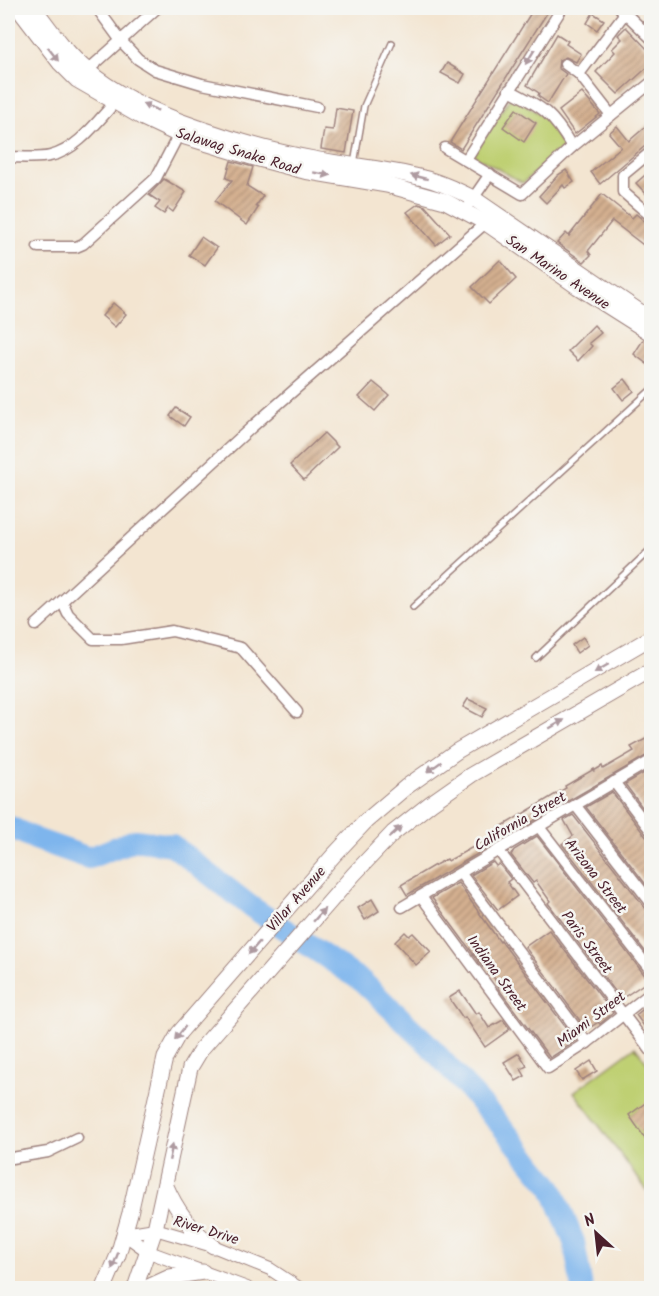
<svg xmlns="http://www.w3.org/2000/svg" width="659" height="1296" viewBox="0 0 659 1296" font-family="Kalam,sans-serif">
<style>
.green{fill:#bfd073;stroke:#84784f;stroke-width:1.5}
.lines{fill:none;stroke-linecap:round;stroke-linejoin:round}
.river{stroke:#7eb5ed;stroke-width:22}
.building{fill:url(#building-hatch)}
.service-casing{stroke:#9e827e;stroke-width:8}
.minor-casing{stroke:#9e827e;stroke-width:13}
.tertiary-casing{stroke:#9e827e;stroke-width:14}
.secondary-casing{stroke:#9e827e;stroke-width:17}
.service{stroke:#fff;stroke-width:5}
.minor{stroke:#fff;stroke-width:10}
.tertiary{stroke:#fff;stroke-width:12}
.secondary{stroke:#fff;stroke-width:15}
.oneway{fill:#ae9aa0}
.labels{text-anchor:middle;stroke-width:5;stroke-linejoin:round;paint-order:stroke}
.street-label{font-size:15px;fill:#4a1f2b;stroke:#f6f6f2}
</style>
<defs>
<pattern id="building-hatch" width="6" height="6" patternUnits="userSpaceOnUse" patternTransform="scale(1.5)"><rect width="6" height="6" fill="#d4b090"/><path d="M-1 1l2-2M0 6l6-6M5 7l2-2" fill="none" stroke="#ae8f76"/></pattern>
</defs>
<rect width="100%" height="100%" fill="#f6f6f2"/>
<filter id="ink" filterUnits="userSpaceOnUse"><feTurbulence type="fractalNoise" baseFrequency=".0167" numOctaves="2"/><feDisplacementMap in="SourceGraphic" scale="12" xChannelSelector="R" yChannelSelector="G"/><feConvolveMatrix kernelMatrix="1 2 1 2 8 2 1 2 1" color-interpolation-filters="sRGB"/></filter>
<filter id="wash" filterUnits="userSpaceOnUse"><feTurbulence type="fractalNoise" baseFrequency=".008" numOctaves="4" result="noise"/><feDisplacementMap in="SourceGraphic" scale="24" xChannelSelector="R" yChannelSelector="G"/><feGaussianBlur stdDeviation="1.35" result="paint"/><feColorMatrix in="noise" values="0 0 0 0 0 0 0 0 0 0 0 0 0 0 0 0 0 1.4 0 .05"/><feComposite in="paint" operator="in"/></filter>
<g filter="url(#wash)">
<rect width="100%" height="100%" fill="#f3e5d1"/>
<g class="green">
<polygon points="511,96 544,116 564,147 523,183 473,155"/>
<polygon points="635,1047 651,1068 652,1191 649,1193 574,1092"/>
</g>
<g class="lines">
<polyline class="river" points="8,826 35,839 89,858 135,840 172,845 250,906 363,982 429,1045 502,1127 552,1188 574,1242 582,1288"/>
</g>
<g id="blocks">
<g class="building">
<polygon points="534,8 550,8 461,149 450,142"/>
<polygon points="593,13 604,20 597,30 587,23"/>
<polygon points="626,27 651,53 651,64 618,94 596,72 615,52 612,49 622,39 618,35"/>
<polygon points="557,34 568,41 566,44 581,54 576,62 566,57 559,60 558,68 566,74 548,103 538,96 539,93 527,85"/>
<polygon points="447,63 465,74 460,83 441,73"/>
<polygon points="582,93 600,114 575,134 559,111"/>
<polygon points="336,108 353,111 346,153 321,149 324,129 333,130"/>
<polygon points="516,109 536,123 524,142 503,127"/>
<polygon points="651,122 651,141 600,184 591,172 621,147 609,133 617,126 629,141"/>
<polygon points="231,161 253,167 247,186 263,196 256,206 258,208 247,225 215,201 232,180 226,178"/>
<polygon points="566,170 574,182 565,188 563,185 546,203 539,196 558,175"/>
<polygon points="651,170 651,199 636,183"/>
<polygon points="164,179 186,192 173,212 168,208 164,214 155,208 160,202 149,195"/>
<polygon points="602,194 632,218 636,214 651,227 651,251 612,221 588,251 591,255 584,262 557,243 566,233 569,236"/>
<polygon points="418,204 425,206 450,234 436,245 407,212"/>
<polygon points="201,237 217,248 205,265 189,255"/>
<polygon points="500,260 516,279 489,304 472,287"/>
<polygon points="113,303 126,314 115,327 102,316"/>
<polygon points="594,325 601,333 589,343 592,346 578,361 568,351"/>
<polygon points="643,340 651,346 651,367 634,354"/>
<polygon points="625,379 634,391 623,400 614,388"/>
<polygon points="373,382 389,395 375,411 359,397"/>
<polygon points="176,408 190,417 184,426 170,416"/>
<polygon points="324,433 338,447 304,480 290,465"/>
<polygon points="583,637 588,645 577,653 572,645"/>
<polygon points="468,699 487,708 482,717 463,707"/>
<polygon points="651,736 651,753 506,837 499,828 566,788 565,786 594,769 594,771 602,766 603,769 634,751 631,747"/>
<polygon points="651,769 651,819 625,784"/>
<polygon points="612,792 646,837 651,839 651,891 586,807"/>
<polygon points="573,815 646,909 651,911 651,959 562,844 573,836 564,820"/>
<polygon points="537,836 646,977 651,979 621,999 548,903 550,901 536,881 533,883 511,855 514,850"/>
<polygon points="482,842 486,849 407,895 401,885 433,866 447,859 448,861"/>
<polygon points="493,862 496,866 499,864 511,879 507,882 517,896 498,910 471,875"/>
<polygon points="458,883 500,942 501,941 576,1041 550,1058 498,988 499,985 485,965 483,967 432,898"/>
<polygon points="372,899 379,911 365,920 358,908"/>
<polygon points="549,930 613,1013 600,1024 598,1022 587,1030 525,947"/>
<polygon points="405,932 409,936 413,933 431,952 416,965 395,942"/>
<polygon points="460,991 476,1014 479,1012 489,1028 503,1020 510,1029 485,1047 465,1017 463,1018 449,998"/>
<polygon points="651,1003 651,1036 636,1015"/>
<polygon points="519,1053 527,1066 521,1069 525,1076 516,1081 504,1062"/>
<polygon points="591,1061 597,1071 582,1080 576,1071"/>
<polygon points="651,1099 651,1147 629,1115"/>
</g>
</g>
</g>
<g filter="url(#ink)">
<use href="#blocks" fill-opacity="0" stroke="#9e827e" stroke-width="1.5"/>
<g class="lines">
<defs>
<g id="service">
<polyline points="354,164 364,106 392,43"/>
<polyline points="413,607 652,389"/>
<polyline points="536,658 652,548"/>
</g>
<g id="minor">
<polyline points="97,8 121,41 138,59 155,70 202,84 317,107"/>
<polyline points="620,8 652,39"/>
<polyline points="565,64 579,74 611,115"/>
<polyline points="87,71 157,8"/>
<polyline points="579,74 625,13"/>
<path d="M509,90c34,17 44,24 63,57"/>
<polyline points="445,148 522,194 572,147 652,82"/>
<polyline points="652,151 623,175 623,192 652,217"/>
<path d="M8,157c13,0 29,2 42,-1 28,-6 49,-37 68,-57"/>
<polyline points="466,160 562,8"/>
<polyline points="470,203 490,174"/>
<polyline points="38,247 76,247 83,244 156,178 181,130"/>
<polyline points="62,601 68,614 93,639 121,639 172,631 241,648 297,712"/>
<polyline points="36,625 253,426 490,219"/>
<polyline points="614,782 652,832"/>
<polyline points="576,806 652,904"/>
<polyline points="539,827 652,972"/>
<polyline points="498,850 652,1052"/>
<polyline points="461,874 587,1043"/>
<polyline points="421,896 548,1068 587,1043 652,992"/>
<polyline points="402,907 652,760"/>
<polyline points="8,1156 12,1158 48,1152 77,1138"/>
</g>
<g id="tertiary">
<polyline points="124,1234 155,1229 213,1246 270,1269 299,1288"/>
<polyline points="124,1234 149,1252 247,1288"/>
</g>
<g id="secondary">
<polyline points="18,8 60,63 77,80 143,118 179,135 255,158 304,171 387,185 445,201 486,223 578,287 652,334"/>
<path d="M34,8c16,21 32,45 53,62 51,45 165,78 232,90 34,6 70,9 104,18 17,4 34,12 50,20l179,122"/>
<path d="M165,1184c11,26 25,45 48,62"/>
<polyline points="104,1288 118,1255 130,1213 165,1058 179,1033 333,856 366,821 406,787 457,751 652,637"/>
<polyline points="135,1288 155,1229 190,1068 202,1048 354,874 393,833 431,803 471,775 652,670"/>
<polyline points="146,1288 170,1277 203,1272"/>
</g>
</defs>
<use href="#service" class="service-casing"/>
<use href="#minor" class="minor-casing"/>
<use href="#tertiary" class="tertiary-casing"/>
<use href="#secondary" class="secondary-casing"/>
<use href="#service" class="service"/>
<use href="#minor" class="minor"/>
<use href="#tertiary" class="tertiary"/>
<use href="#secondary" class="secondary"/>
</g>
<defs><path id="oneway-solid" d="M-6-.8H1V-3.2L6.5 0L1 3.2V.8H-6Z" transform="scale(1.5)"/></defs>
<g class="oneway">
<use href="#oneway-solid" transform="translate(53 54) rotate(52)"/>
<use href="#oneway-solid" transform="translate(530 57) rotate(122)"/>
<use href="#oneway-solid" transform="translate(150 107) rotate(-156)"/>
<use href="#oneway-solid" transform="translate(322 174) rotate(10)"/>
<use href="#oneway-solid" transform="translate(419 177) rotate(-166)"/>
<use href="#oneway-solid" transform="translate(602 668) rotate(150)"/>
<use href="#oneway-solid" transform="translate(557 724) rotate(-30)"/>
<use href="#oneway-solid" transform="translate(434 767) rotate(145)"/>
<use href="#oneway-solid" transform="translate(395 832) rotate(-42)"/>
<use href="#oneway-solid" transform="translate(319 915) rotate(-49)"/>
<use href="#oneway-solid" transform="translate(254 948) rotate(131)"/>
<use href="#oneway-solid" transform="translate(180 1033) rotate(128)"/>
<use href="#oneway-solid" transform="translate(171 1152) rotate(-78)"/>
<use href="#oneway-solid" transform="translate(115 1261) rotate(111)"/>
</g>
</g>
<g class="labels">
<g class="street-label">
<text transform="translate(238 151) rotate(17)" y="5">Salawag Snake Road</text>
<text transform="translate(558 272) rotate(34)" y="5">San Marino Avenue</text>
<text transform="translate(520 821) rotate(-30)" y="5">California Street</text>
<text transform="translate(596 876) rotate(52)" y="5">Arizona Street</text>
<text transform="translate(296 899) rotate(-49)" y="5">Villar Avenue</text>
<text transform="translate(587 942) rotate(53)" y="5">Paris Street</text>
<text transform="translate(497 973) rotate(54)" y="5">Indiana Street</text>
<text transform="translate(591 1019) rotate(-37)" y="5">Miami Street</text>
<text transform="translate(206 1230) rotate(17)" y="5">River Drive</text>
</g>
</g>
<rect width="659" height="1296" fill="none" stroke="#f6f6f2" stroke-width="30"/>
<g transform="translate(596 1233) rotate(333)" stroke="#f6f6f2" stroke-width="4.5" paint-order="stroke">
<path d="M0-4.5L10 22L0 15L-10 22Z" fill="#4a1f2b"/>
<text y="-9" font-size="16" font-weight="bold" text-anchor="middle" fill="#4a1f2b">N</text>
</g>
</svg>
